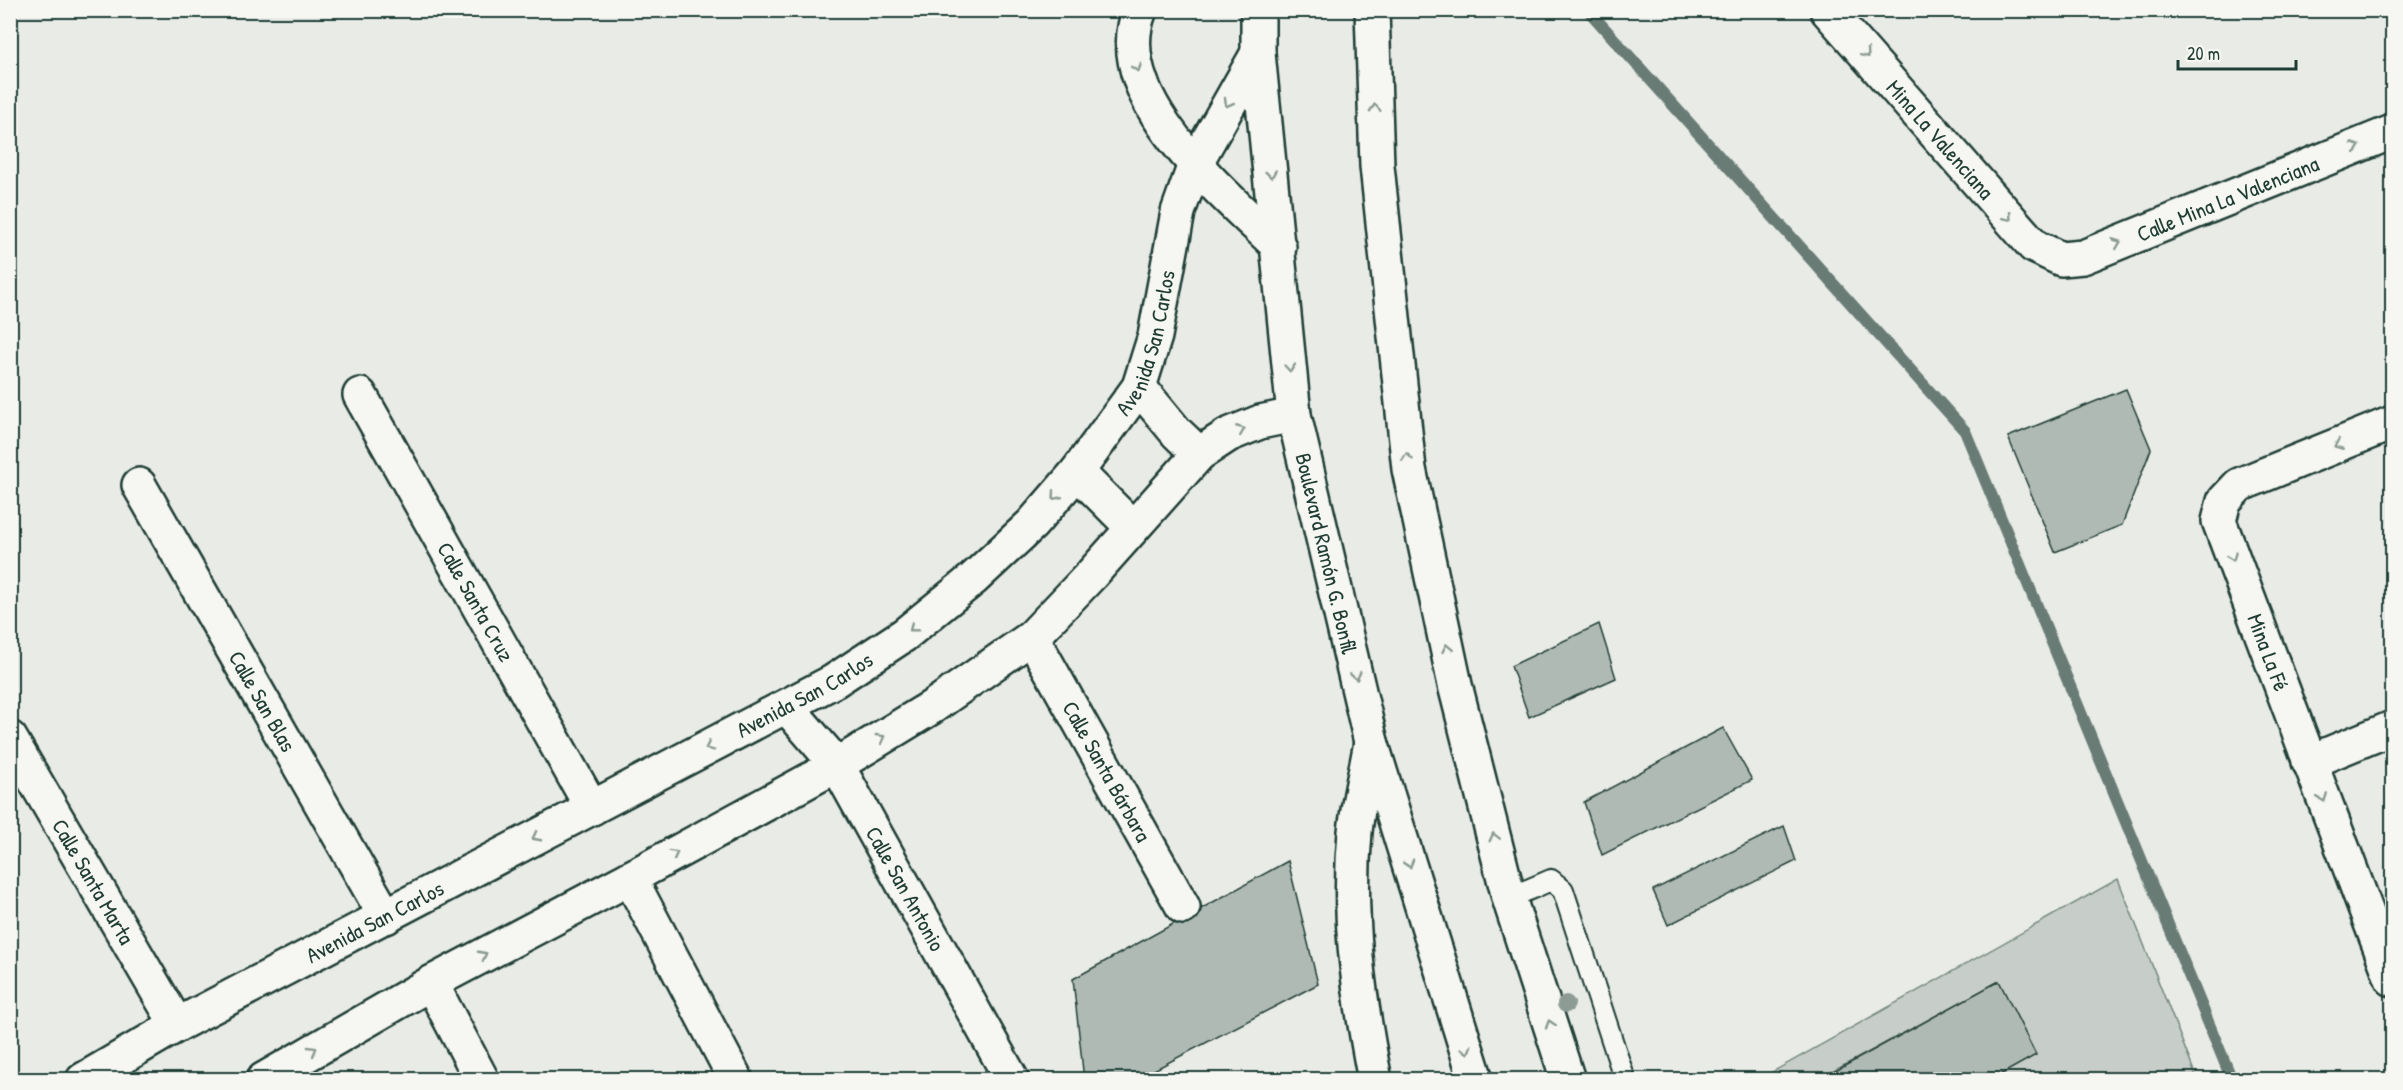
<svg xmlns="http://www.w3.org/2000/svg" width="2403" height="1090" viewBox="0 0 2403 1090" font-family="'Patrick Hand',sans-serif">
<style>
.green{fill:#c7cec9;stroke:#73867e;stroke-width:1.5}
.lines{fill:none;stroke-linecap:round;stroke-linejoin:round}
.stream{stroke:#687c75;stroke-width:12}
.building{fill:#b0bab5;stroke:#1f3d34;stroke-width:1.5}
.service-casing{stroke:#1f3d34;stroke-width:24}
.minor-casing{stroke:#1f3d34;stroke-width:38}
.primary-casing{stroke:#1f3d34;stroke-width:38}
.service{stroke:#f6f6f2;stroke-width:20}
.minor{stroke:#f6f6f2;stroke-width:33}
.primary{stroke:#f6f6f2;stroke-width:33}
.tree{fill:#8d9b95}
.oneway{stroke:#8a9a93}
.labels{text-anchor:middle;stroke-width:4.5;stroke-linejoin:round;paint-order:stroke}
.street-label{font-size:22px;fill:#1f3d34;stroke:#f6f6f2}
</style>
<rect width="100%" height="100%" fill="#e9ebe7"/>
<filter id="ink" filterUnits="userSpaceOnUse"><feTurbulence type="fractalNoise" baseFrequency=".0167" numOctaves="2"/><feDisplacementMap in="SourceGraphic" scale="12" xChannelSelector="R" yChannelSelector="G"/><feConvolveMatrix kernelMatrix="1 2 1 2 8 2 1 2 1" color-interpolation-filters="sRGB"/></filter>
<g filter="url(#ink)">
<polygon class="green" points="2118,879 2197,1079 1991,1079 2035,1055 1999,981 1819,1079 1758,1080"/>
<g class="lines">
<polyline class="stream" points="1588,10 1965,431 2232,1080"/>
</g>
<g class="building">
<polygon points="2126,389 2151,449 2122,525 2055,552 2008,437"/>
<polygon points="1599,624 1616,678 1529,717 1511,666"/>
<polygon points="1723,728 1752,780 1602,855 1584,802"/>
<polygon points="1784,826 1796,861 1668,925 1653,890"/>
<polygon points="1288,861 1318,984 1135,1080 1084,1080 1073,979"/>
<polygon points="1999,981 2036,1055 1991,1080 1819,1080"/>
</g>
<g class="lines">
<defs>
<polyline id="service" points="1509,898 1551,880 1563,890 1625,1080"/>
<g id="minor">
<path d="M1140,10c-36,86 85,184 139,237"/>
<path id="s1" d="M1827,10l207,236 27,13 22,-2 309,-125"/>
<polyline points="1139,387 1177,433 1199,454"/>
<path id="s2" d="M360,395l232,413"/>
<path id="s3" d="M2392,423l-153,62 -15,16 -5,20 173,458"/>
<polyline points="1077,472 1132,527"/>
<path id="s4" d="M139,485l247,432"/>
<path id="s5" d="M1032,637l151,270"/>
<path id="s6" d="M787,707l50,58 175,315"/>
<path id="s7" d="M10,738l167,287"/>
<path d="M1371,742c-5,30 -13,60 -16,90 -8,84 4,166 20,248"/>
<polyline points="2309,762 2392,728"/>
<polyline points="630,878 736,1080"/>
<polyline points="431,983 482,1080"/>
<path id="s8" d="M83,1080l94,-55 657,-344 70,-46 69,-56 59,-55 45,-52 62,-85 16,-51 23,-124 17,-48 63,-111"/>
<polyline points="263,1080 431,983 630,878 837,765 932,707 1032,637 1092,574 1199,454 1228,435 1260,422 1294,415"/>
</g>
<g id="primary">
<path id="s9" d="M1258,10v43l36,362 77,327 105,338"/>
<polyline points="1372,10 1377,166 1409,469 1455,685 1509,898 1568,1080"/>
</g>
</defs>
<use href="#service" class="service-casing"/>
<use href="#minor" class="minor-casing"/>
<use href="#primary" class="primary-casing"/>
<use href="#service" class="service"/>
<use href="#minor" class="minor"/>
<use href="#primary" class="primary"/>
</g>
<circle class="tree" cx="1566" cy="1004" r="9"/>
<defs><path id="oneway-chevron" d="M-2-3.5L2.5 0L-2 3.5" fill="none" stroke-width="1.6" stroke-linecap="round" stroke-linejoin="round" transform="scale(1.5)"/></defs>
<g class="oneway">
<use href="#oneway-chevron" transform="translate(1866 54) rotate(49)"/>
<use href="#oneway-chevron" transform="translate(1137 68) rotate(72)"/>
<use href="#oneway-chevron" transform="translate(1228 103) rotate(119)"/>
<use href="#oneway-chevron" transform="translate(1375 108) rotate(-92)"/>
<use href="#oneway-chevron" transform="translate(2356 147) rotate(-22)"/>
<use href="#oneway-chevron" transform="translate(1271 174) rotate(84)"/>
<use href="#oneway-chevron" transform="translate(2008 217) rotate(49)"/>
<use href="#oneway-chevron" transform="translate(2117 243) rotate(-22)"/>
<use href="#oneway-chevron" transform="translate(1290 368) rotate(85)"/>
<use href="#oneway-chevron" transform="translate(1241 430) rotate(-22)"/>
<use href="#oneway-chevron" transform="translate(2338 445) rotate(158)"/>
<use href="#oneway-chevron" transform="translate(1407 457) rotate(-96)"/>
<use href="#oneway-chevron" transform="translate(1056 496) rotate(131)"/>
<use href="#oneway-chevron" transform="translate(2232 557) rotate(69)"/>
<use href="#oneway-chevron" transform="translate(913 628) rotate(141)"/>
<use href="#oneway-chevron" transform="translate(1447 648) rotate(-102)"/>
<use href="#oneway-chevron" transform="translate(1356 676) rotate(77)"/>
<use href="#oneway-chevron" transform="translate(881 738) rotate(-31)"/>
<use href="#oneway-chevron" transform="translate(709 747) rotate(153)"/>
<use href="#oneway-chevron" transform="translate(2323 798) rotate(69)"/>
<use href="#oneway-chevron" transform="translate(536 837) rotate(152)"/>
<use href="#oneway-chevron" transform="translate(1494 837) rotate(-104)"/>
<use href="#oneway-chevron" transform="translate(674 854) rotate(-29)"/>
<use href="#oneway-chevron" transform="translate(1409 864) rotate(73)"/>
<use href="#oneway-chevron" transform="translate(483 955) rotate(-28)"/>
<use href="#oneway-chevron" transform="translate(1550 1024) rotate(-108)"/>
<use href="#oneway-chevron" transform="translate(313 1050) rotate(-30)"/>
<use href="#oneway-chevron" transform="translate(1467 1050) rotate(73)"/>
</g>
</g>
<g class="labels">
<g class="street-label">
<text dy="8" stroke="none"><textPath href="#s1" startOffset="172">Mina La Valenciana</textPath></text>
<text dy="8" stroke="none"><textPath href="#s1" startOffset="522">Calle Mina La Valenciana</textPath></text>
<text dy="8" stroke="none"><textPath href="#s8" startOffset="1322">Avenida San Carlos</textPath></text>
<text dy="8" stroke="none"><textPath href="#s9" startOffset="549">Boulevard Ramón G. Bonfil</textPath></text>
<text dy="8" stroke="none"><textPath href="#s2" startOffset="237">Calle Santa Cruz</textPath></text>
<text dy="8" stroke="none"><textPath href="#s3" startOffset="348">Mina La Fé</textPath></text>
<text dy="8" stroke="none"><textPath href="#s8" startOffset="818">Avenida San Carlos</textPath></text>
<text dy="8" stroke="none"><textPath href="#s4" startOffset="249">Calle San Blas</textPath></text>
<text dy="8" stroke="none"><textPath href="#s5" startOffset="154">Calle Santa Bárbara</textPath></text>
<text dy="8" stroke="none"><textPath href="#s7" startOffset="166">Calle Santa Marta</textPath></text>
<text dy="8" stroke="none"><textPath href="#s6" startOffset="218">Calle San Antonio</textPath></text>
<text dy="8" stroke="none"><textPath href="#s8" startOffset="332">Avenida San Carlos</textPath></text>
</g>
</g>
<rect width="2403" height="1090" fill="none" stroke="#f6f6f2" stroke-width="36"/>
<rect x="18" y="18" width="2367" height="1054" fill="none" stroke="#1f3d34" stroke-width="2" filter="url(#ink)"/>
<path d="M2178 60v9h118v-9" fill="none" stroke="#1f3d34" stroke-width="3"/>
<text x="2187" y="60" font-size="18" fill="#1f3d34" stroke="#f6f6f2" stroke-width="4.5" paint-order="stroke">20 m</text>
</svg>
